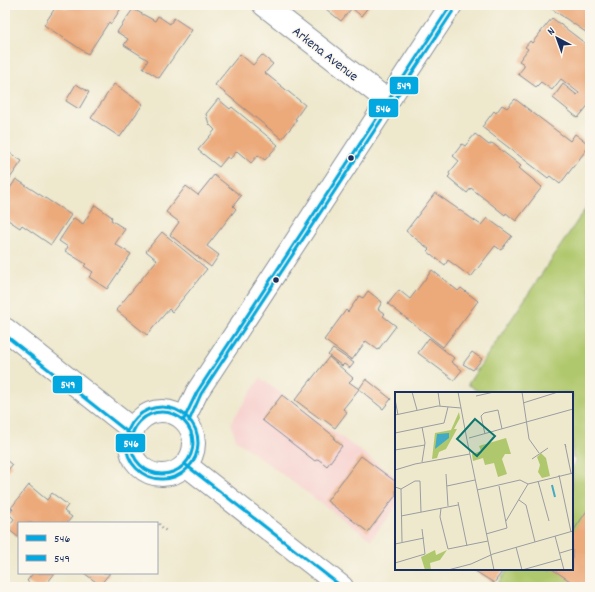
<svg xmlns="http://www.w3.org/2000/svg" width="595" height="592" viewBox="0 0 595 592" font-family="Dekko,sans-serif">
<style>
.built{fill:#f7d0ce}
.green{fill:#b0c86d;stroke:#667c66}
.building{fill:#eca979}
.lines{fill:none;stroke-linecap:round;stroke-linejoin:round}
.minor-casing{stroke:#848c96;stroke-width:24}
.path{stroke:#848c96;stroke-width:2.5;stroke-dasharray:1 3;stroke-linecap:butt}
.minor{stroke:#fff;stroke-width:22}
.bus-1-casing{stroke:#fbf7ec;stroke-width:6}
.bus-2-casing{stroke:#fbf7ec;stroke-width:6}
.bus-1{stroke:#03a8e0;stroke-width:3}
.bus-2{stroke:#03a8e0;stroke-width:3}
.bus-dot{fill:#1b2f5e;stroke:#fbf7ec;stroke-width:1.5}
.labels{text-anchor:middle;stroke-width:3;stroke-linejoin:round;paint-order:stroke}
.street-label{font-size:14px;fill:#1b2f5e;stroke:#fbf7ec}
.inset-river{fill:none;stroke:#43aac3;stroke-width:2}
.inset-road{fill:none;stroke:#9a9ea1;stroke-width:1}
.view{fill:#0f766e;fill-opacity:0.15;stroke:#0f766e;stroke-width:2}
.inset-edge{fill:none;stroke:#1b2f5e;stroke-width:2}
.line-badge{stroke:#fbf7ec;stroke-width:1.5}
.badge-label{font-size:11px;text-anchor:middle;font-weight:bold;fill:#fff}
</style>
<rect width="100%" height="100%" fill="#fbf7ec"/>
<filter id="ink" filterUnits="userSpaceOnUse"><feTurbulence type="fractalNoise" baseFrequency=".025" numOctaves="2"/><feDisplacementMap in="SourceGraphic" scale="8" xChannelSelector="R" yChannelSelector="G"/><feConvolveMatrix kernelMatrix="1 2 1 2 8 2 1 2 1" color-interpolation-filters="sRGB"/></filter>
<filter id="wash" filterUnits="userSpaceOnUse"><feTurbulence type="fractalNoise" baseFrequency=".012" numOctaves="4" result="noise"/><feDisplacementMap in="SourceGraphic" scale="16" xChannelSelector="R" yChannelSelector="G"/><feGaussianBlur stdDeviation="0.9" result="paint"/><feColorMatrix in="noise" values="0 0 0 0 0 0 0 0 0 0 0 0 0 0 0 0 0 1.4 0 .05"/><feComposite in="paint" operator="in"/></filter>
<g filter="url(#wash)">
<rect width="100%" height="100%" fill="#eee8cd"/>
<polygon class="built" points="260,378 396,477 396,506 371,540 236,440 231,423"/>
<polygon class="green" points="590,202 590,587 496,587 508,569 572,569 572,467 576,460 572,456 572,393 480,393 468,384"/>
<g id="blocks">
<g class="building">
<polygon points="57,5 60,5 67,9 70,5 123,5 111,24 109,22 88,54 44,25"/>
<polygon points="321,5 370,5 361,16 352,8 341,21"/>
<polygon points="546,5 590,5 590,35"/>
<polygon points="133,9 155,21 158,16 170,24 174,18 192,30 159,78 143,68 148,60 124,45 128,39 117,32"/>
<polygon points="552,18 590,47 590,103 578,118 553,98 563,84 577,95 579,93 561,79 552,90 541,82 536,87 518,74 524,67 524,64 519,61 528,49 525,47 530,41 532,43"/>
<polygon points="240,54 253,65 262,55 273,64 265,73 305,105 295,119 297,120 282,139 215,85"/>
<polygon points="76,84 89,92 79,109 66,101"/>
<polygon points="114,84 143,104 120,137 91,118"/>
<polygon points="218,99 230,109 232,107 278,145 265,160 258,155 251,163 237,151 230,159 227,157 219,167 198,150 215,130 209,124 206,114"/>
<polygon points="515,99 570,141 575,134 590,145 560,184 550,176 548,178 482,127 494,111 496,113 502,105 507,108"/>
<polygon points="475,134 489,145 492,143 521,166 519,168 542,187 516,221 506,213 505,215 471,188 467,193 448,177 450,175 449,173 459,161 453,156 462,144 465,146"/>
<polygon points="5,150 22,161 6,184 5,183"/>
<polygon points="214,175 241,196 233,206 236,209 207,246 219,255 211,267 170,235 179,222 166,212 186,186 198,195"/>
<polygon points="16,179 71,215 51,245 22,225 20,228 5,218 5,196"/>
<polygon points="435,193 481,225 487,218 512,236 501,250 495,246 471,277 448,260 445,265 427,251 429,249 406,231"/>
<polygon points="95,205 112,217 111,220 125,229 115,244 131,254 107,289 89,277 93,272 84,266 86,264 65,251 68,247 59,241 74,218 83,224"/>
<polygon points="162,232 207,269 172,312 169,309 147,335 116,310 157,260 146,251"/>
<polygon points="432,270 458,291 461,288 478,301 443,347 388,304 399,290 410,299"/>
<polygon points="368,291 382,302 378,309 385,314 383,316 396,326 378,350 366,341 352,360 324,340 346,310 348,312 359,296 363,298"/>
<polygon points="429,338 454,358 451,362 462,370 454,380 418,353"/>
<polygon points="333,349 354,363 350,368 344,364 342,366 328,355"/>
<polygon points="472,352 482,359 473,370 463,364"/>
<polygon points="329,357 353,378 349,382 359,389 343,409 347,412 335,428 323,419 322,420 295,400"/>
<polygon points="366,379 391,399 383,409 359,389"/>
<polygon points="282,395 335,437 334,439 342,446 327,466 318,459 315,461 262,420"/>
<polygon points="361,456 396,482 396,495 368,532 327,501"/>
<polygon points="5,459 12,465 5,474"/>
<polygon points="29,485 47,500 52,493 68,505 64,511 72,517 67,523 19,523 19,538 7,528 14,519 9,514 13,509 11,508"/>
<polygon points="590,506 590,587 579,587 552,569 572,569 572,533"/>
<polygon points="472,569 504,569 494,583"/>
<polygon points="33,573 55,573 44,587 34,587 27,581"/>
<polygon points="84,573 110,573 100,585"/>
</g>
</g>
</g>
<g filter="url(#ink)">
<use href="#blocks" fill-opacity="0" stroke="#848c96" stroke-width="1"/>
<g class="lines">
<defs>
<g id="minor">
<polyline points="264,5 388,101"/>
<polyline points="5,329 133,430"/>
<circle cx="162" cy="443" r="32"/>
<polyline points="184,419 197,392 451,5"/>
<polyline points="186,465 342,587"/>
</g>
</defs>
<use href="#minor" class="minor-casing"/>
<polyline class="path" points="159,524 166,531"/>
<use href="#minor" class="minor"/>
<defs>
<g id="bus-1">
<circle cx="162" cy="443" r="31"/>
<polyline points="184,419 197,392 451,5"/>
<polyline points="186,465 342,587"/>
</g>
<g id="bus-2">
<polyline points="5,335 130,434"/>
<circle cx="162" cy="443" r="36"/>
<polyline points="189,421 201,394 455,8"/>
</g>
</defs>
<use href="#bus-1" class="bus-1-casing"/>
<use href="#bus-2" class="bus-2-casing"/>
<use href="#bus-1" class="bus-1"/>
<use href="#bus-2" class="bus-2"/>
</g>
</g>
<g class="bus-dot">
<circle cx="351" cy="158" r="3.5"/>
<circle cx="276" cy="280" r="3.5"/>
</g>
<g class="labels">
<g class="street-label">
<text transform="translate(326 53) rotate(38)" y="5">Arkena Avenue</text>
</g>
</g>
<g transform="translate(395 392)">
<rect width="178" height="178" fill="#eee8cd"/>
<path d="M64,20l1,6 -6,11h3l-11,20 -7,3 -2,6 -5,1 3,-26 16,-3zM111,46l5,16h-6l-3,5 5,15 -9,3 -4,-14 -9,2 -2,-7 -10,3 -1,-7 9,-3 -2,-5zM146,61l5,5 4,18 -8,2 -4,-6 2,-7 -3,-8zM40,158l1,5 11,-5 -7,10 -10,3 1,7h-6l-4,-13z" fill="#b0c86d"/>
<path d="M54,41v5l-14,11 2,-15z" fill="#43aac3"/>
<path class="inset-river" d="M157,93l3,12"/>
<path class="inset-road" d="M17,0l5,18M43,0l2,14M63,0l9,48M127,0l7,47 10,14M81,4l18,-4M0,7l3,16M128,11l35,-11M0,23l43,-9 23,2M27,35l3,16 -3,19M0,41l49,-10 4,-16M90,42l-4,-18 3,-3 14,-3 4,19M74,46l104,-29M72,48l27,130M171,55l-1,-3 6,29M0,58l30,-5M137,67l16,-11M0,78l20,-6 55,-10M51,82l2,32M164,83l12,57M143,89l11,40M52,94l28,-6M0,95l6,2 14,-8h5l1,31M6,97l1,53M82,98l43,-10 8,4 45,-11M124,108l7,5 9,37M63,110l9,44M46,116l-1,9 8,32 40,-8M6,124l57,-11M111,129l22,-37M91,142l21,-6 -8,-42M160,144l9,34M0,152l29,-6M121,155l6,23M165,161l13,-4M0,171l30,-9 -3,-25M53,178l23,-6 22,-10 80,-23M127,178l39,-11"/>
<path class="view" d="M80,27l20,17 -18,20 -20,-17z"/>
<rect width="178" height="178" class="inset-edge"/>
</g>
<g class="line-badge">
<rect x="389" y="76" width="30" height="19" rx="4" fill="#03a8e0"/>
<rect x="368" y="98" width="31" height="20" rx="4" fill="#03a8e0"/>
<rect x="52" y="375" width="31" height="19" rx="4" fill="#03a8e0"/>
<rect x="115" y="433" width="31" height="20" rx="4" fill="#03a8e0"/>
</g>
<g class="badge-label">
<text x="404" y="89">549</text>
<text x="383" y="112">546</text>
<text x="68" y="388">549</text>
<text x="131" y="447">546</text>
</g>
<rect width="595" height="592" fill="none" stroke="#fbf7ec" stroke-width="20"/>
<rect x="18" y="522" width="140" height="52" fill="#fbf7ec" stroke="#a1a7b3"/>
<rect x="26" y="535" width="20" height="6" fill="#03a8e0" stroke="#a1a7b3"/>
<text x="54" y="542" font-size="12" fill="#1b2f5e">546</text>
<rect x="26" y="555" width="20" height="6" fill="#03a8e0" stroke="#a1a7b3"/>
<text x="54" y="562" font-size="12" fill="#1b2f5e">549</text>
<g transform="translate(557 38) rotate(319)" stroke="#fbf7ec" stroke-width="3" paint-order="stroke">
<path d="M0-3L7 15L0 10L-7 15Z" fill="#1b2f5e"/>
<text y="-6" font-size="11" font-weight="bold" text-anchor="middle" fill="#1b2f5e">N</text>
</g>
</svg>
